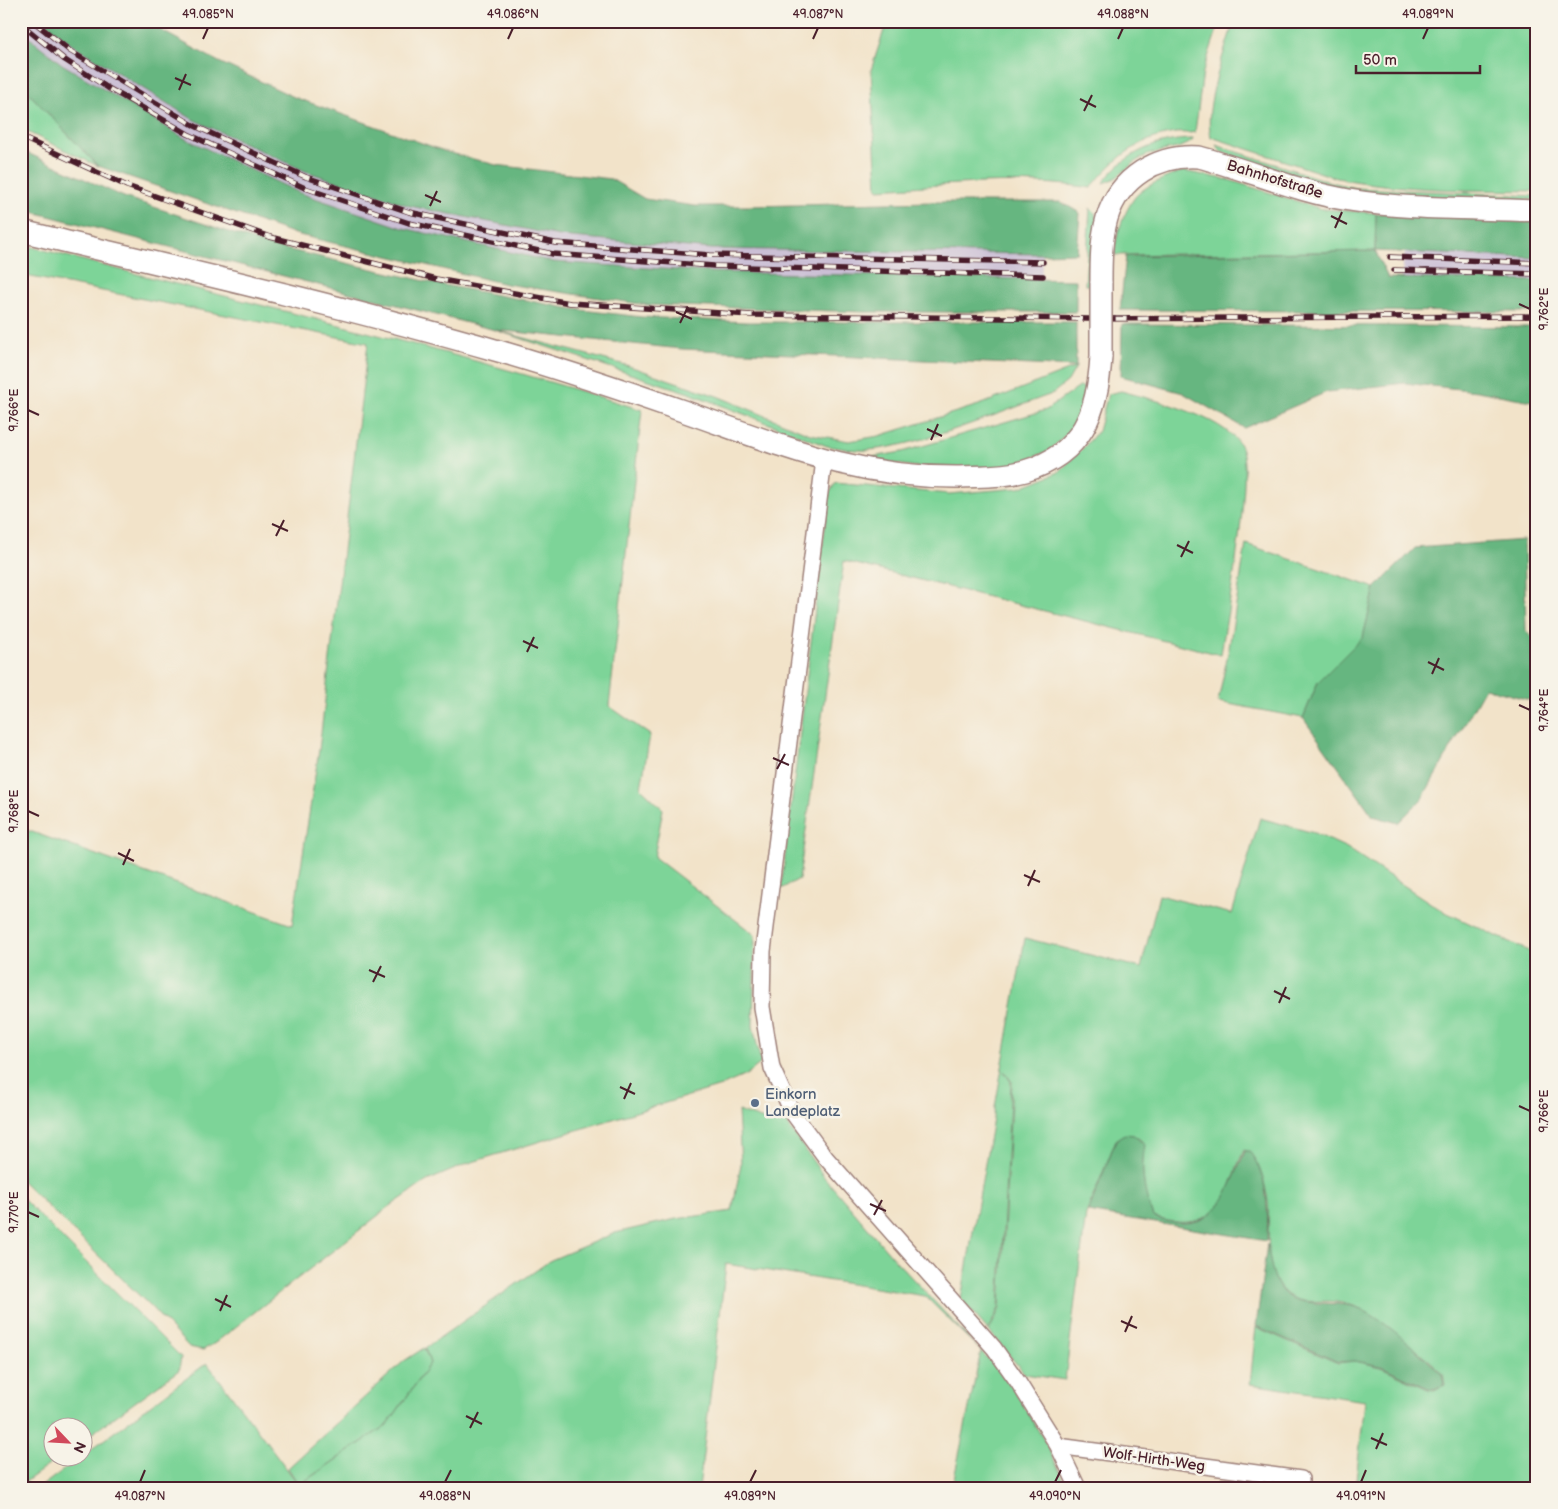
<svg xmlns="http://www.w3.org/2000/svg" width="1558" height="1509" viewBox="0 0 1558 1509" font-family="'Balsamiq Sans',sans-serif">
<style>
.industrial{fill:#cbbfd5}
.green{fill:#7dd498;stroke:#647a62}
.forest{fill:#66b680;stroke:#586a56}
.lines{fill:none;stroke-linecap:round;stroke-linejoin:round}
.minor-casing{stroke:#9e817a;stroke-width:18}
.secondary-casing{stroke:#9e817a;stroke-width:24}
.minor{stroke:#fff;stroke-width:15}
.secondary{stroke:#fff;stroke-width:21}
.rail-casing{stroke:#4a1f2b;stroke-width:5.5}
.rail{stroke:#f7f3e8;stroke-width:4;stroke-dasharray:11;stroke-linecap:butt}
.secondary-bridge-casing{stroke:#9e817a;stroke-width:24;stroke-linecap:butt}
.secondary-bridge{stroke:#fff;stroke-width:21}
.ticks{fill:none;stroke:#4a1f2b;stroke-width:2}
.service-dot{fill:#5c6f8a;stroke:#f7f3e8;stroke-width:2}
.labels{text-anchor:middle;stroke-width:5;stroke-linejoin:round;paint-order:stroke}
.street-label{font-size:15px;fill:#4a1f2b;stroke:#f7f3e8}
.service-label{font-size:15px;fill:#4e5e75;stroke:#f7f3e8;text-anchor:start}
.neatline{fill:none;stroke:#4a1f2b;stroke-width:2}
.ticks-label{font-size:12px;text-anchor:middle;fill:#4a1f2b}
</style>
<rect width="100%" height="100%" fill="#f7f3e8"/>
<filter id="ink" filterUnits="userSpaceOnUse"><feTurbulence type="fractalNoise" baseFrequency=".02" numOctaves="2"/><feDisplacementMap in="SourceGraphic" scale="10" xChannelSelector="R" yChannelSelector="G"/><feConvolveMatrix kernelMatrix="1 2 1 2 8 2 1 2 1" color-interpolation-filters="sRGB"/></filter>
<filter id="wash" filterUnits="userSpaceOnUse"><feTurbulence type="fractalNoise" baseFrequency=".0096" numOctaves="4" result="noise"/><feDisplacementMap in="SourceGraphic" scale="20" xChannelSelector="R" yChannelSelector="G"/><feGaussianBlur stdDeviation="1.12" result="paint"/><feColorMatrix in="noise" values="0 0 0 0 0 0 0 0 0 0 0 0 0 0 0 0 0 1.4 0 .05"/><feComposite in="paint" operator="in"/></filter>
<g filter="url(#wash)">
<rect width="100%" height="100%" fill="#f2e3c9"/>
<g class="industrial">
<polygon points="21,21 43,21 73,45 194,120 305,171 410,206 560,236 712,249 1043,254 1041,279 709,272 554,262 403,228 300,193 186,139 62,64 21,31"/>
<polygon points="1405,252 1537,258 1537,281 1401,278"/>
</g>
<g class="green">
<path d="M887,21h333l-17,51 -8,60c-6,2 -12,0 -19,1 -37,5 -63,26 -85,55 -71,-11 -142,-3 -214,1l-6,-119z"/>
<path d="M1234,21h303v170c-66,-1 -135,0 -200,-13l-126,-41c-8,-30 14,-86 23,-116z"/>
<polygon points="21,85 98,166 21,129"/>
<path d="M1194,139c-10,12 -36,10 -51,18 -15,8 -24,23 -40,26 21,-30 55,-44 91,-44z"/>
<polygon points="1216,145 1327,181 1356,188 1537,196 1537,200 1385,195 1326,185 1221,152"/>
<path d="M1183,171l46,9 93,29 54,4 -1,38 -260,4c-2,-15 12,-51 23,-61 12,-11 30,-17 45,-23z"/>
<polygon points="1090,208 1095,213 1097,220 1092,285 1085,285"/>
<path d="M21,244c207,55 417,101 621,166l-33,296 41,29 -9,53 22,21 -9,48 101,78 -2,91 8,37 -15,12 -25,11 -252,77 -42,18 -38,26 -174,136 -12,7 -14,-3 -39,-41 -129,-126v-352l271,97 27,-175 49,-407 -347,-68z"/>
<path d="M495,330l134,36 88,30 93,38 39,7 30,-5 103,-32 94,-37 -8,14 -16,13c-54,19 -128,51 -183,56 -14,1 -29,-2 -42,-4l-138,-53z"/>
<polygon points="1080,386 1089,391 1071,429 1049,451 1003,468 929,469 832,454 872,457 902,452 1046,410"/>
<path d="M1121,391c30,8 102,25 119,54 15,25 -14,173 -19,210l-377,-94 -45,318 -18,10 48,-395 6,-11 114,11 70,-6 40,-16 26,-26 13,-15 10,-37z"/>
<polygon points="1246,544 1375,588 1363,637 1318,682 1303,718 1218,702 1229,648"/>
<path d="M1260,818l54,15 33,15 94,62 96,45v533h-182l10,-87 -115,-17 6,-57 82,36 17,-2 26,6 47,22 6,1 11,-5c-1,-3 -1,-8 -2,-11 -4,-8 -69,-58 -80,-64 -7,-4 -18,-7 -26,-8 -20,-3 -38,5 -54,-11 -20,-20 -13,-63 -15,-88 -1,-14 -10,-50 -24,-53 -7,15 -11,33 -19,47 -16,29 -45,29 -72,20l-8,-23 -3,-30 2,-21c-11,-10 -16,-11 -28,-3l-30,74 -21,166 -40,-6 -36,-43 11,-23 12,-226 -8,-11 7,11 -12,226 -11,22 -27,-31 64,-361 116,30 18,-73 73,19z"/>
<polygon points="738,1111 775,1124 783,1118 824,1177 896,1261 1009,1381 1044,1440 1068,1488 952,1488 981,1351 925,1296 726,1264 699,1488 39,1488 207,1363 299,1485 288,1468 404,1361 424,1348 430,1363 388,1424 302,1483 388,1424 430,1363 425,1348 551,1260 615,1233 676,1219 732,1211 741,1164"/>
<polygon points="21,1197 181,1357 179,1370 83,1440 82,1426 52,1426 52,1456 60,1457 21,1485"/>
</g>
<g class="forest">
<polygon points="43,21 144,21 219,62 294,97 447,152 496,165 611,179 645,199 695,206 749,206 932,202 1061,202 1080,213 1077,253 1043,254 712,249 560,236 410,206 305,171 194,120 73,45"/>
<polygon points="21,31 62,64 186,139 300,193 403,228 554,262 709,272 1076,280 1076,312 866,312 647,305 506,284 295,234 98,166 21,85"/>
<polygon points="21,150 124,197 268,245 438,284 573,309 642,317 748,322 1076,322 1076,367 682,349 495,330 21,209"/>
<polygon points="1376,213 1537,219 1537,258 1375,251 1388,278 1537,281 1537,312 1120,310 1126,256 1375,251"/>
<polygon points="1122,324 1537,327 1537,402 1477,391 1405,383 1327,392 1244,428 1183,393 1121,376"/>
<polygon points="1524,540 1526,631 1537,640 1537,702 1485,688 1422,799 1398,823 1373,816 1303,718 1318,682 1363,637 1375,588 1415,548"/>
<path d="M1125,1134l9,1 11,10c-5,26 -1,48 8,72 61,22 73,-19 92,-66h4c20,25 19,60 18,90l-179,-29 28,-72z"/>
<path d="M1267,1244c3,14 5,35 15,47 17,19 55,7 79,18 30,15 56,43 81,64l2,12 -10,4 -6,-1 -47,-22 -26,-5 -17,1 -82,-36z"/>
</g>
</g>
<g filter="url(#ink)">
<g class="lines">
<defs>
<g id="minor">
<polyline points="824,460 763,951 762,1007 772,1068 792,1112 826,1158 994,1348 1018,1382 1058,1446 1078,1488"/>
<polyline points="1058,1446 1301,1479 1301,1488"/>
</g>
<g id="secondary">
<path d="M21,231c161,38 322,75 481,121 61,18 121,38 181,59 98,34 171,67 277,66 22,-1 43,0 65,-6 58,-17 73,-60 76,-115"/>
<path d="M1101,283c0,-21 0,-44 6,-65 12,-40 50,-64 92,-61 50,13 99,35 150,43 61,10 126,8 188,11"/>
</g>
</defs>
<use href="#minor" class="minor-casing"/>
<use href="#secondary" class="secondary-casing"/>
<use href="#minor" class="minor"/>
<use href="#secondary" class="secondary"/>
<defs>
<g id="rail">
<polyline points="33,21 70,51 195,126 306,177 409,212 555,243 710,255 1043,262"/>
<polyline points="21,24 65,60 108,88 188,134 305,188 409,223 553,254 714,266 1043,276"/>
<polyline points="21,137 127,186 270,237 436,279 570,303 751,315 1091,319 1537,316"/>
<polyline points="1390,257 1537,263"/>
<polyline points="1394,270 1537,274"/>
</g>
</defs>
<use href="#rail" class="rail-casing"/>
<use href="#rail" class="rail"/>
<defs>
<polyline id="secondary-bridge" points="1101,356 1101,283"/>
</defs>
<use href="#secondary-bridge" class="secondary-bridge-casing"/>
<use href="#secondary-bridge" class="secondary-bridge"/>
</g>
</g>
<path class="ticks" d="M203,39l5,-11M508,39l5,-11M813,39l5,-11M1118,39l5,-11M1423,39l5,-11M175,78l16,7M179,90l7,-16M1080,99l16,8M1084,111l8,-16M425,195l16,7M430,206l7,-15M1331,216l16,8M1335,228l7,-16M1519,304l11,5M676,312l16,7M680,323l8,-16M28,410l11,5M927,429l15,7M931,440l7,-16M272,524l16,7M276,536l8,-16M1177,545l16,8M1181,557l8,-16M523,641l15,7M527,652l7,-15M1428,662l16,8M1432,674l7,-16M1519,705l11,5M773,758l16,7M777,769l8,-15M28,811l11,5M118,853l16,8M123,865l7,-16M1024,875l16,7M1028,886l7,-16M369,970l16,7M373,982l8,-16M1274,991l16,8M1279,1003l7,-16M620,1087l15,7M624,1099l7,-16M1519,1106l11,5M870,1204l16,7M28,1212l11,5M874,1215l8,-15M215,1299l16,8M220,1311l7,-16M1121,1321l16,7M1125,1332l7,-16M466,1416l16,8M470,1428l8,-16M1371,1438l16,7M1376,1449l7,-16M140,1482l5,-12M445,1482l6,-12M750,1482l6,-12M1055,1482l6,-12M1361,1482l5,-12"/>
<circle class="service-dot" cx="755" cy="1103" r="5"/>
<g class="labels">
<g class="street-label">
<text transform="translate(1275 179) rotate(17)" y="5">Bahnhofstraße</text>
<text transform="translate(1154 1459) rotate(8)" y="5">Wolf-Hirth-Weg</text>
</g>
<g class="service-label">
<text x="765" y="1099">Einkorn<tspan x="765" dy="17">Landeplatz</tspan></text>
</g>
</g>
<rect width="1558" height="1509" fill="none" stroke="#f7f3e8" stroke-width="55"/>
<g transform="translate(68 1442) rotate(115)"><circle r="24" fill="#f7f3e8" stroke="#b29e9c"/>
<path d="M0-4L9 19L0 12L-9 19Z" fill="#d1495b"/>
<text y="-8" font-size="14" font-weight="bold" text-anchor="middle" fill="#4a1f2b">N</text>
</g>
<path d="M1356 65v8h124v-8" fill="none" stroke="#4a1f2b" stroke-width="2.5"/>
<text x="1363" y="65" font-size="15" fill="#4a1f2b" stroke="#f7f3e8" stroke-width="4" paint-order="stroke">50 m</text>
<rect x="28" y="28" width="1502" height="1454" class="neatline"/>
<g class="ticks-label">
<text x="208" y="18">49.085°N</text>
<text x="513" y="18">49.086°N</text>
<text x="818" y="18">49.087°N</text>
<text x="1123" y="18">49.088°N</text>
<text x="1428" y="18">49.089°N</text>
<text transform="translate(1544 309) rotate(-90)" y="4">9.762°E</text>
<text transform="translate(14 410) rotate(-90)" y="4">9.766°E</text>
<text transform="translate(1544 710) rotate(-90)" y="4">9.764°E</text>
<text transform="translate(14 811) rotate(-90)" y="4">9.768°E</text>
<text transform="translate(1544 1111) rotate(-90)" y="4">9.766°E</text>
<text transform="translate(14 1212) rotate(-90)" y="4">9.770°E</text>
<text x="140" y="1500">49.087°N</text>
<text x="445" y="1500">49.088°N</text>
<text x="750" y="1500">49.089°N</text>
<text x="1055" y="1500">49.090°N</text>
<text x="1361" y="1500">49.091°N</text>
</g>
</svg>
